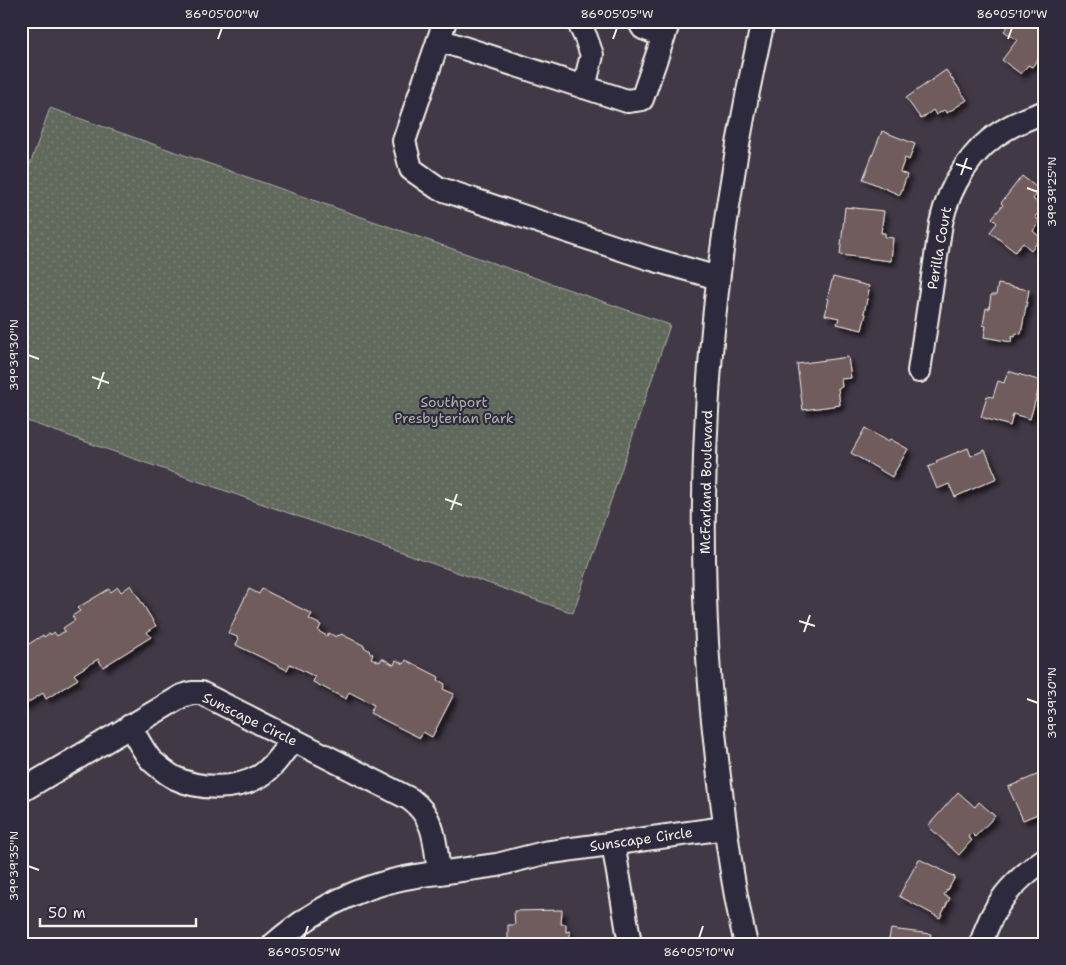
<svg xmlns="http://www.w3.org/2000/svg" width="1066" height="965" viewBox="0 0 1066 965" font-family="'Shantell Sans',sans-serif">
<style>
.park{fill:url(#park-dots);stroke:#aaada2}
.building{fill:#6f5b5d;stroke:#f4f1e8;filter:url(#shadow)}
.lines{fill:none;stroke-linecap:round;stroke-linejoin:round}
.minor-casing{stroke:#f4f1e8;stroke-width:26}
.minor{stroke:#2f2a3d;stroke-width:22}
.ticks{fill:none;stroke:#f4f1e8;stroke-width:2}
.labels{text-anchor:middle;stroke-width:4.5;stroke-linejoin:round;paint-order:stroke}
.street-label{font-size:14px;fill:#f4f1e8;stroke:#2f2a3d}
.park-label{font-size:14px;fill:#b1b4a9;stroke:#2f2a3d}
.neatline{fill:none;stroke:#f4f1e8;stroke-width:2}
.ticks-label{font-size:12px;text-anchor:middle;fill:#f4f1e8}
</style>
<defs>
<pattern id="park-dots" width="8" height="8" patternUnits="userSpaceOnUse" patternTransform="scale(1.25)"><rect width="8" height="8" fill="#60695c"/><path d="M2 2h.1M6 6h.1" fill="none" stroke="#777f73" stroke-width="1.8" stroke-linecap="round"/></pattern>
<filter id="shadow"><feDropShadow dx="4.5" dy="4.5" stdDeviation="2.5" flood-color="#0009"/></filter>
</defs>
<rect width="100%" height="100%" fill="#423947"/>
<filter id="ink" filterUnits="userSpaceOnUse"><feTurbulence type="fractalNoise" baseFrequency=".02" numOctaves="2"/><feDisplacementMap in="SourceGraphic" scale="10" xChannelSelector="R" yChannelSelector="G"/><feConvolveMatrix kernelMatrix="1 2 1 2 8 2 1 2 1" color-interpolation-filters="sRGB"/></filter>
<g filter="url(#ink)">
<polygon class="park" points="50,108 670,325 573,613 21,419 21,190"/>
<g class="building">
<polygon points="1012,21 1045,21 1045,40 1040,46 1045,49 1032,67 1028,65 1021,74 1002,60 1017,40 1004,31"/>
<polygon points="946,70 967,100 947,113 944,110 936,115 933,110 921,119 906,98"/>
<polygon points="882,131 915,144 909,160 905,158 900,172 907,175 900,195 863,179"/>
<polygon points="1022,176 1040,190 1033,199 1043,207 1035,217 1040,221 1033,231 1041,238 1031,250 1023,243 1015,252 990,232 997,223 992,218 1003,205 1001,203"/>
<polygon points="845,207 884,211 881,233 885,233 885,237 893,238 891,261 840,255"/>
<polygon points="833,277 869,286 868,289 869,290 864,313 866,314 862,330 837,324 839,318 825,315 829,299 827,299"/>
<polygon points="998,284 1029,290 1021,334 1016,333 1015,337 1012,336 1011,342 984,337 986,326 983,325 986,308 989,309 991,295 996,295"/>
<polygon points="848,357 851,378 841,379 842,387 838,388 840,405 803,410 797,364"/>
<polygon points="1008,371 1041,381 1030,419 1013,414 1010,426 981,417 987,396 993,397 998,381 1004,383"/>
<polygon points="865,428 888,442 890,439 908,449 892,477 851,453"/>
<polygon points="968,448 971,456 985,450 997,478 955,497 949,484 937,489 928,467 937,463 936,461"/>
<polygon points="131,585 156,626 147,632 151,637 103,667 98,659 74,674 78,679 46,699 43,693 21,707 21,649 43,635 44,637 50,633 51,635 54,632 57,636 65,631 63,628 75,620 72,616 80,611 77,608 109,589 111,592 118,587 121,592"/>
<polygon points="249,589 259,594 262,589 312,614 309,619 321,625 318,631 327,636 329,633 336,637 338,635 339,636 341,634 365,646 364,647 370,651 369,652 373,654 371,658 380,662 382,658 394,665 396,660 404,664 406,660 439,677 438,680 445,684 443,689 454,694 432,737 423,732 420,738 370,713 374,705 349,692 346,699 313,682 315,677 290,664 287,670 236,645 239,638 228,633"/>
<polygon points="1039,774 1041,777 1045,775 1045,811 1023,820 1008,787"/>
<polygon points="958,792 975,807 979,802 995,816 975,837 971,833 968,837 972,840 959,855 928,826"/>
<polygon points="919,859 955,877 948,890 947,890 944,895 950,898 940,918 899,896"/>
<polygon points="562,910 561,924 566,924 566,932 570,931 570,944 508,944 508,925 515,925 514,911"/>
<polygon points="891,929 931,934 929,944 888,944"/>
</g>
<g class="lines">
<defs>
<g id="minor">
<polyline points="445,21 404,141 411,169 438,188 648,258 718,278"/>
<polyline points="578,21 586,38 592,55 584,87"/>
<polyline points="639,21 643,28 664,36"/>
<polyline points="439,40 627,101 642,99 669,21"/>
<path d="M919,371l22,-148c8,-37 31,-75 65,-94 12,-7 25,-12 39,-17"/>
<path d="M130,726c6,10 15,29 23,36 6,5 14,12 22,16 25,12 60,12 85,-2 13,-8 24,-25 33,-37"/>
<path d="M21,791l161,-95 10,-3h9l209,106c26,19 25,45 29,74 -65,6 -116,29 -165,71"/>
<polyline points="613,843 630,944"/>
<polyline points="439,873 497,865 544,853 725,828"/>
<path d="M746,944c-12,-50 -19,-101 -25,-152 -34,-258 -16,-518 42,-771"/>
<path d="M981,944c12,-40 30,-61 64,-85"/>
</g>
</defs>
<use href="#minor" class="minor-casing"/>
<use href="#minor" class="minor"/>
</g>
</g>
<path class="ticks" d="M218,39l4,-11M613,39l4,-11M1008,39l4,-11M956,164l16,5M961,175l6,-17M1027,188l11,4M28,355l11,4M92,377l17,6M98,389l6,-17M445,499l17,6M451,510l6,-16M799,621l16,5M804,632l6,-17M1027,699l11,4M28,866l11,4M304,938l4,-12M699,938l4,-12"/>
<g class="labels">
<g class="street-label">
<text transform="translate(939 248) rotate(-80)" y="5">Perilla Court</text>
<text transform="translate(706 482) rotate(-89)" y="5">McFarland Boulevard</text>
<text transform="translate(250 719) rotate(26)" y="5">Sunscape Circle</text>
<text transform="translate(641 839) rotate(-8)" y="5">Sunscape Circle</text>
</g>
<g class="park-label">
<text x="454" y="407">Southport<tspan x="454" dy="16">Presbyterian Park</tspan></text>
</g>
</g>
<rect width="1066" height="965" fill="none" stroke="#2f2a3d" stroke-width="55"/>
<path d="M40 918v8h156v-8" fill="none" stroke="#f4f1e8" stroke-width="2.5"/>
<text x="48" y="918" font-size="15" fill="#f4f1e8" stroke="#2f2a3d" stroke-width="4" paint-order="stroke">50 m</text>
<rect x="28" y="28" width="1010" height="910" class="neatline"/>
<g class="ticks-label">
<text x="222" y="18">86°05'00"W</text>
<text x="617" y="18">86°05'05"W</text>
<text x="1012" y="18">86°05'10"W</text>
<text transform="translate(1052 192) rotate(-90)" y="4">39°39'25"N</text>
<text transform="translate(14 355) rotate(-90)" y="4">39°39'30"N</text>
<text transform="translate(1052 703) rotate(-90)" y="4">39°39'30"N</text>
<text transform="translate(14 866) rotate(-90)" y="4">39°39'35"N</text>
<text x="304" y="956">86°05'05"W</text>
<text x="699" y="956">86°05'10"W</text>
</g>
</svg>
